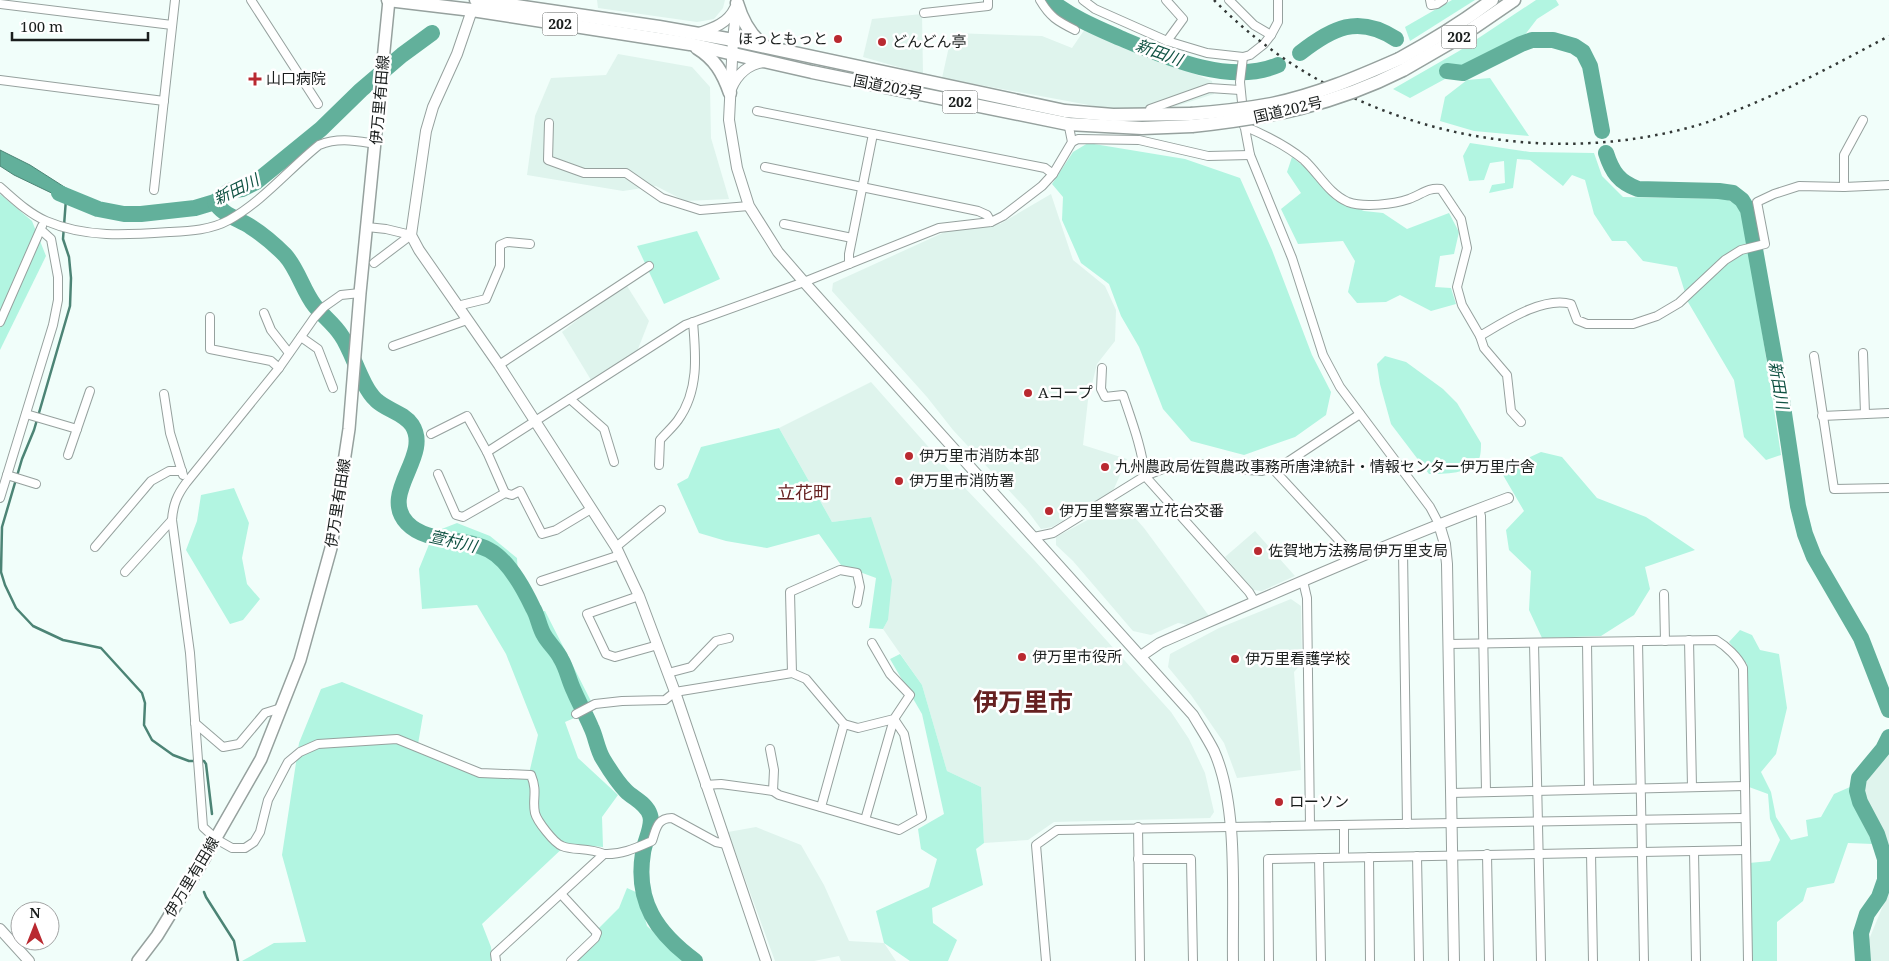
<svg xmlns="http://www.w3.org/2000/svg" width="1889" height="961" viewBox="0 0 1889 961" font-family="'Noto Serif','Noto Sans JP',serif">
<style>
.built{fill:#dff4ed}
.green{fill:#b2f5e1}
.water{fill:#62b09b;stroke:#4c8475}
.lines{fill:none;stroke-linecap:round;stroke-linejoin:round}
.stream{stroke:#4c8475;stroke-width:2.5}
.river{stroke:#62b09b;stroke-width:16}
.minor-casing{stroke:#96a19e;stroke-width:10}
.tertiary-casing{stroke:#96a19e;stroke-width:12}
.secondary-casing{stroke:#96a19e;stroke-width:14}
.trunk-casing{stroke:#96a19e;stroke-width:15}
.minor{stroke:#fff;stroke-width:8}
.tertiary{stroke:#fff;stroke-width:10}
.secondary{stroke:#fff;stroke-width:11}
.trunk{stroke:#fff;stroke-width:12}
.rail{stroke:#333836;stroke-width:2.5;stroke-dasharray:2.5 5;stroke-linecap:butt}
.trunk-bridge-casing{stroke:#96a19e;stroke-width:15;stroke-linecap:butt}
.trunk-bridge{stroke:#fff;stroke-width:12}
.poi-dot{fill:#b92930;stroke:#fff;stroke-width:2}
.labels{text-anchor:middle;stroke-width:5;stroke-linejoin:round;paint-order:stroke}
.shield{fill:#fff;stroke:#5f6261;stroke-width:1}
.shield-label{font-size:14px;font-weight:bold;fill:#1a1e1d}
.poi-label{font-size:15px;fill:#1a1e1d;stroke:#fff;text-anchor:start}
.street-label{font-size:15px;fill:#1a1e1d;stroke:#fff}
.water-label{font-size:16px;font-style:italic;fill:#105243;stroke:#fff}
.quarter-label{font-size:18px;fill:#662121;stroke:#fff}
.town-label{font-size:25px;font-weight:bold;fill:#662121;stroke:#fff}
</style>
<rect width="100%" height="100%" fill="#f1fefa"/>
<g class="built">
<polygon points="597,0 725,0 723,8 714,19 697,22 598,8"/>
<polygon points="922,14 923,74 863,57 872,19"/>
<polygon points="1085,29 1212,81 1214,94 1164,110 1105,108 942,78 952,33 1042,36 1072,48"/>
<polygon points="618,54 692,67 710,87 711,138 729,199 685,201 656,186 623,191 527,175 535,116 551,78 606,75"/>
<polygon points="1051,194 1073,260 1105,286 1116,310 1115,341 1097,364 1088,400 1083,445 1127,459 1113,491 1052,527 1041,529 1027,510 953,430 927,397 832,291 833,283 947,231 1000,224"/>
<polygon points="627,286 649,321 636,354 591,380 562,332 613,292"/>
<polygon points="871,382 964,487 1034,560 1171,712 1189,739 1205,773 1214,812 1210,818 1054,822 1028,840 984,843 981,787 947,771 922,685 883,629 888,620 871,517 832,522 779,428"/>
<polygon points="1121,502 1144,528 1209,616 1188,625 1178,623 1151,635 1133,631 1073,561 1056,545 1056,537"/>
<polygon points="1255,531 1295,576 1262,591 1253,590 1225,557"/>
<polygon points="1291,599 1301,606 1302,663 1294,672 1301,770 1237,778 1224,743 1191,695 1168,667 1170,654 1219,628"/>
<polygon points="1889,753 1889,845 1864,794 1864,780"/>
<polygon points="756,827 801,845 824,885 849,941 884,943 896,961 841,961 839,956 814,961 775,961 728,832"/>
<polygon points="1889,891 1889,961 1871,961 1868,942"/>
</g>
<g class="green">
<polygon points="1452,0 1475,0 1410,41 1405,27"/>
<polygon points="1536,0 1556,0 1559,5 1537,19 1524,36 1410,98 1393,89 1459,51"/>
<polygon points="1490,78 1529,136 1474,131 1440,121 1445,97 1467,80"/>
<polygon points="1088,143 1185,159 1240,178 1272,250 1312,355 1331,392 1326,415 1295,437 1244,455 1191,441 1163,409 1139,347 1121,316 1109,284 1081,263 1062,220 1063,197 1052,184 1073,152"/>
<polygon points="1470,143 1530,152 1594,153 1602,176 1623,197 1725,199 1735,203 1744,214 1781,455 1766,460 1744,437 1734,380 1688,302 1677,267 1643,261 1626,241 1612,241 1594,214 1585,180 1572,175 1563,186 1530,160 1517,159 1513,188 1489,193 1492,185 1505,183 1504,161 1490,163 1484,180 1469,181 1463,156"/>
<polygon points="1292,157 1307,169 1335,200 1364,211 1383,213 1407,229 1449,213 1459,232 1454,254 1440,256 1435,287 1451,288 1456,304 1431,311 1400,295 1386,302 1357,303 1348,292 1355,261 1343,241 1298,244 1281,209 1301,193 1287,172"/>
<polygon points="0,194 32,221 46,256 0,350"/>
<polygon points="697,231 720,279 664,304 637,246"/>
<path d="M1385,356l21,6 37,27 14,14 24,40c0,4 0,12 -2,16 -7,15 -36,15 -50,15l-38,-50 -11,-40 -3,-20z"/>
<polygon points="779,428 832,522 871,517 892,580 888,620 883,629 869,628 876,578 841,565 819,534 767,548 726,541 699,533 677,484 688,478 701,447"/>
<polygon points="1541,452 1562,457 1597,498 1646,517 1695,550 1645,567 1650,589 1634,615 1601,636 1542,638 1529,610 1531,571 1509,550 1506,530 1524,511 1503,475 1510,466"/>
<polygon points="234,488 249,523 242,558 247,584 260,599 243,620 230,624 186,550 197,521 201,495"/>
<polygon points="457,523 490,536 517,558 518,574 538,612 545,611 595,709 565,722 578,758 618,795 602,817 603,847 567,844 482,924 491,947 493,961 242,961 274,943 306,942 282,855 299,743 321,689 342,682 423,715 417,750 480,777 528,778 538,735 506,654 477,605 422,609 419,569 434,532"/>
<polygon points="1740,630 1752,635 1760,650 1779,654 1787,708 1776,754 1761,772 1771,792 1776,817 1791,840 1808,836 1806,820 1821,817 1834,794 1850,787 1854,806 1873,844 1848,843 1834,883 1807,888 1803,901 1777,922 1777,961 1751,961 1749,863 1770,861 1780,840 1770,819 1768,794 1749,787 1747,664 1729,642"/>
<polygon points="900,654 922,685 947,771 981,787 984,843 976,849 983,885 932,908 933,923 957,940 948,961 910,961 884,943 876,911 929,887 937,859 921,849 918,829 944,814 922,714 890,659"/>
<polygon points="627,888 638,893 647,926 684,961 575,961 600,937 599,928 619,908"/>
</g>
<polygon class="water" points="0,150 30,165 77,195 79,201 73,203 64,199 14,175 0,166"/>
<g class="lines">
<g class="stream">
<polyline points="66,199 63,239 69,257 71,278 70,306 34,430 22,459 2,527 1,572 5,585 16,608 33,626 63,640 101,648 142,693 145,703 144,725 152,740 173,755 189,761 204,761 206,764 212,814"/>
<polyline points="204,892 206,897 234,941 238,961"/>
</g>
<g class="river">
<path d="M1050,0c21,17 45,27 70,38 45,19 110,48 158,27"/>
<path d="M1300,53c32,-25 58,-39 96,-14"/>
<polyline points="1447,71 1463,73 1521,44 1532,40 1553,40 1574,46 1583,52 1590,66 1602,131"/>
<path d="M1606,153c6,19 13,29 32,36l81,2 14,2 9,7 6,10 34,190 16,106 7,28 9,23 47,81 28,72"/>
<polyline points="59,193 98,209 124,214 141,214 195,208 215,202 229,191 242,189 256,182 321,129 361,90 402,55 432,33"/>
<path d="M215,202c7,13 24,17 36,25 11,7 24,18 34,28 13,14 18,36 30,51 8,10 19,18 26,29 12,17 20,51 35,65 10,10 27,12 36,25 20,31 -33,68 -5,98 20,21 56,13 82,27 19,10 35,39 44,58 5,8 6,19 11,27 5,9 13,15 17,24 6,10 8,22 13,32 5,12 12,24 17,36 5,10 6,22 12,32 6,10 14,23 23,32 8,8 20,12 24,24 4,11 -6,27 -7,38 -8,49 14,80 52,108"/>
<polyline points="1863,961 1861,933 1867,914 1879,897 1885,880 1885,859 1877,834 1860,802 1857,791 1859,778 1883,749 1889,737"/>
</g>
<defs>
<g id="minor">
<polyline points="251,0 318,104"/>
<path d="M1040,0c10,17 17,21 35,30"/>
<polyline points="1083,0 1095,9 1167,41 1207,53 1243,57 1250,55 1264,44 1271,35 1278,22 1278,0"/>
<polyline points="1166,0 1183,19 1167,41"/>
<polyline points="1229,0 1254,25 1271,35"/>
<polyline points="1430,0 1431,5 1437,4 1443,0"/>
<polyline points="0,4 172,25"/>
<polyline points="924,13 988,6 988,0"/>
<polyline points="0,80 164,101"/>
<polyline points="757,111 1045,168 1053,174"/>
<polyline points="1243,112 1240,82 1243,57"/>
<polyline points="1150,115 1150,109 1209,88 1240,90"/>
<polyline points="549,123 548,160 584,173 626,173 662,198 700,210 749,206"/>
<polyline points="1244,123 1250,155 1292,258 1323,355 1340,387 1430,507 1439,524"/>
<path d="M1244,126c21,9 42,19 60,34 15,14 25,34 44,42 16,6 46,2 61,-3 12,-4 19,-12 32,-10l20,30 6,29 -10,39 5,18 18,31c24,-14 63,-40 91,-32l6,16 10,4h46l24,-8 22,-13 46,-43 16,-10 24,-6 -8,-42 17,-8 25,-8 45,1 45,-2"/>
<polyline points="1072,142 1078,139 1139,140 1208,156 1250,155"/>
<polyline points="765,167 978,211 987,215 991,222"/>
<path d="M0,187c14,12 28,26 46,34 40,17 81,14 124,11 20,-1 41,-2 59,-12 34,-19 60,-51 90,-75 20,-8 37,-4 57,-1"/>
<polyline points="1844,187 1844,155 1863,120"/>
<polyline points="154,190 175,0"/>
<polyline points="784,224 852,238"/>
<polyline points="367,227 386,229 411,235"/>
<polyline points="374,263 411,235"/>
<polyline points="849,264 849,254 873,134"/>
<path d="M360,293l-19,2 -17,12 -10,11 -35,50 -93,115c-9,12 -13,22 -14,37l18,133 13,174 13,12 16,9h13l9,-6 6,-10 8,-32 20,-38 12,-10 18,-8 79,-5 83,34 51,2c7,17 1,24 4,38 2,8 19,30 27,33 12,5 26,1 42,8"/>
<polyline points="457,306 486,299 500,266 500,245 507,242 530,244"/>
<polyline points="264,313 271,330 289,353"/>
<polyline points="210,317 210,349 271,361 279,368"/>
<polyline points="0,322 42,226"/>
<polyline points="1480,336 1484,348 1507,375 1511,411 1521,422"/>
<polyline points="301,337 318,349 333,388"/>
<polyline points="393,346 467,320"/>
<polyline points="1863,353 1865,414"/>
<polyline points="1814,356 1834,489 1889,488"/>
<polyline points="499,365 649,266"/>
<path d="M1102,368l-1,21 4,8 18,-2c9,27 19,53 22,81l104,116 6,10"/>
<polyline points="164,394 170,433 183,475"/>
<polyline points="570,399 604,429 614,462"/>
<polyline points="26,414 77,429"/>
<polyline points="1822,416 1889,413"/>
<polyline points="431,434 467,416 487,452 505,493 463,517 456,515 438,474"/>
<polyline points="487,452 685,325 804,282 939,228 991,222 1003,216 1042,186 1053,174 1072,142 1068,122"/>
<polyline points="68,455 90,391"/>
<path d="M659,465l1,-25c6,-7 13,-13 18,-20 21,-29 18,-64 15,-98"/>
<polyline points="1273,469 1348,550 1352,560"/>
<polyline points="7,475 36,484"/>
<polyline points="505,493 512,495 520,491 542,534 556,530 591,509"/>
<polyline points="0,498 53,325 58,300 58,277 51,239 41,230"/>
<polyline points="1479,509 1481,516 1486,792"/>
<polyline points="1034,537 1053,533 1145,476 1170,466 1185,464 1223,465 1247,470 1262,471 1283,465 1360,414"/>
<polyline points="1400,540 1403,551 1407,824"/>
<polyline points="95,547 151,481 169,471 182,471"/>
<polyline points="616,547 661,510"/>
<polyline points="125,572 172,520"/>
<polyline points="541,581 620,555"/>
<polyline points="1303,581 1307,598 1310,825"/>
<polyline points="1664,594 1665,641"/>
<polyline points="639,596 587,614 606,654 615,657 658,645"/>
<polyline points="1689,640 1692,787"/>
<polyline points="1638,641 1644,961"/>
<polyline points="1587,642 1589,789"/>
<polyline points="1534,643 1541,961"/>
<path d="M1448,644l268,-4c10,6 22,17 27,28l5,293"/>
<polyline points="668,673 691,667 716,641 729,638"/>
<polyline points="792,673 790,592 840,570 857,573 860,587 857,603"/>
<polyline points="576,714 595,704 622,701 665,700 675,692 792,673 806,679 844,724 821,807"/>
<polyline points="195,723 223,747 239,744 265,713 281,708"/>
<polyline points="844,724 858,728 894,719 910,695 890,674 872,643"/>
<polyline points="770,749 774,770 773,791"/>
<polyline points="705,785 721,784 773,791 779,795 899,830 922,817 904,734 894,719 865,820"/>
<polyline points="1451,793 1745,786"/>
<polyline points="1344,825 1344,857"/>
<polyline points="1138,827 1140,961"/>
<polyline points="1694,851 1696,961"/>
<polyline points="1591,853 1593,961"/>
<polyline points="1487,854 1489,961"/>
<polyline points="1417,856 1419,961"/>
<polyline points="1369,857 1370,961"/>
<polyline points="1319,858 1321,961"/>
<polyline points="1138,859 1191,859 1193,961"/>
<polyline points="561,894 597,933 595,938 571,961"/>
<path d="M496,961l-1,-7 109,-100c17,1 32,-6 48,-13 4,-12 5,-23 20,-23l44,24 10,2"/>
<polyline points="1046,961 1036,845 1057,830 1745,818"/>
<polyline points="1269,961 1268,859 1746,850"/>
</g>
<g id="tertiary">
<path d="M737,3l-4,37 -4,80 8,48 12,38 29,46 26,30 389,433c7,12 15,24 21,36 25,56 18,148 19,210"/>
<polyline points="477,8 472,10 457,54 433,107 426,131 411,235 419,250 499,365 616,547 639,596 675,692 766,961"/>
<path d="M699,33c15,-5 29,-10 36,-25"/>
<path d="M731,89c6,-15 18,-25 33,-27"/>
<polyline points="1439,524 1445,544 1447,564 1454,961"/>
<path d="M1141,656l19,-13c115,-50 230,-101 348,-145"/>
<polyline points="0,929 29,961"/>
</g>
<polyline id="secondary" points="138,961 157,936 201,864 261,759 300,660 331,548 349,429 360,293 389,0"/>
<g id="trunk">
<polyline points="388,0 472,10 690,44 812,72 1068,124 1142,128 1192,126"/>
<polyline points="476,0 659,27 733,40 1065,111 1113,115 1191,114"/>
<path d="M737,3c5,17 13,32 27,43"/>
<path d="M697,48c18,11 26,25 33,45"/>
<path d="M1399,59c33,-18 64,-37 93,-59"/>
<polyline points="1403,70 1460,37 1514,0"/>
</g>
</defs>
<use href="#minor" class="minor-casing"/>
<use href="#tertiary" class="tertiary-casing"/>
<use href="#secondary" class="secondary-casing"/>
<use href="#trunk" class="trunk-casing"/>
<use href="#minor" class="minor"/>
<use href="#tertiary" class="tertiary"/>
<use href="#secondary" class="secondary"/>
<use href="#trunk" class="trunk"/>
<path class="rail" d="M1214,0c125,128 321,175 491,123 12,-4 24,-10 35,-14 52,-21 100,-47 149,-73"/>
<defs>
<g id="trunk-bridge">
<path d="M1191,114c27,-2 54,-5 81,-10 44,-9 86,-27 127,-45"/>
<path d="M1192,126c76,-8 142,-21 211,-56"/>
</g>
</defs>
<use href="#trunk-bridge" class="trunk-bridge-casing"/>
<use href="#trunk-bridge" class="trunk-bridge"/>
</g>
<g class="poi-dot">
<circle cx="838" cy="39" r="5"/>
<circle cx="882" cy="42" r="5"/>
<path d="M252.5 71.5h5v5h5v5h-5v5h-5v-5h-5v-5h5z"/>
<circle cx="1028" cy="393" r="5"/>
<circle cx="909" cy="456" r="5"/>
<circle cx="1105" cy="467" r="5"/>
<circle cx="899" cy="481" r="5"/>
<circle cx="1049" cy="511" r="5"/>
<circle cx="1258" cy="551" r="5"/>
<circle cx="1022" cy="657" r="5"/>
<circle cx="1235" cy="659" r="5"/>
<circle cx="1279" cy="802" r="5"/>
</g>
<g class="labels">
<g class="shield">
<rect x="542.5" y="12.5" width="35" height="23" rx="4"/>
<rect x="1441.5" y="25.5" width="35" height="23" rx="4"/>
<rect x="942.5" y="90.5" width="35" height="23" rx="4"/>
</g>
<g class="shield-label">
<text x="560" y="29">202</text>
<text x="1459" y="42">202</text>
<text x="960" y="107">202</text>
</g>
<g class="poi-label">
<text x="828" y="44" text-anchor="end">ほっともっと</text>
<text x="892" y="47">どんどん亭</text>
<text x="266" y="84">山口病院</text>
<text x="1038" y="398">Aコープ</text>
<text x="919" y="461">伊万里市消防本部</text>
<text x="1115" y="472">九州農政局佐賀農政事務所唐津統計・情報センター伊万里庁舎</text>
<text x="909" y="486">伊万里市消防署</text>
<text x="1059" y="516">伊万里警察署立花台交番</text>
<text x="1268" y="556">佐賀地方法務局伊万里支局</text>
<text x="1032" y="662">伊万里市役所</text>
<text x="1245" y="664">伊万里看護学校</text>
<text x="1289" y="807">ローソン</text>
</g>
<g class="street-label">
<text transform="translate(888 87) rotate(11)" y="5">国道202号</text>
<text transform="translate(380 100) rotate(-85)" y="5">伊万里有田線</text>
<text transform="translate(1288 110) rotate(-13)" y="5">国道202号</text>
<text transform="translate(338 503) rotate(-81)" y="5">伊万里有田線</text>
<text transform="translate(192 877) rotate(-59)" y="5">伊万里有田線</text>
</g>
<g class="water-label">
<text transform="translate(1159 52) rotate(20)" y="6">新田川</text>
<text transform="translate(236 189) rotate(-26)" y="6">新田川</text>
<text transform="translate(1779 385) rotate(80)" y="6">新田川</text>
<text transform="translate(453 541) rotate(13)" y="6">萱村川</text>
</g>
<g class="quarter-label">
<text x="804" y="499">立花町</text>
</g>
<g class="town-label">
<text x="1023" y="711">伊万里市</text>
</g>
</g>
<g transform="translate(35 926)"><circle r="24" fill="#ffffff" stroke="#a3a5a5"/>
<path d="M0-4L9 19L0 12L-9 19Z" fill="#b92930"/>
<text y="-8" font-size="14" font-weight="bold" text-anchor="middle" fill="#1a1e1d">N</text>
</g>
<path d="M12 32v8h136v-8" fill="none" stroke="#1a1e1d" stroke-width="2.5"/>
<text x="20" y="32" font-size="15" fill="#1a1e1d" stroke="#ffffff" stroke-width="4" paint-order="stroke">100 m</text>
</svg>
